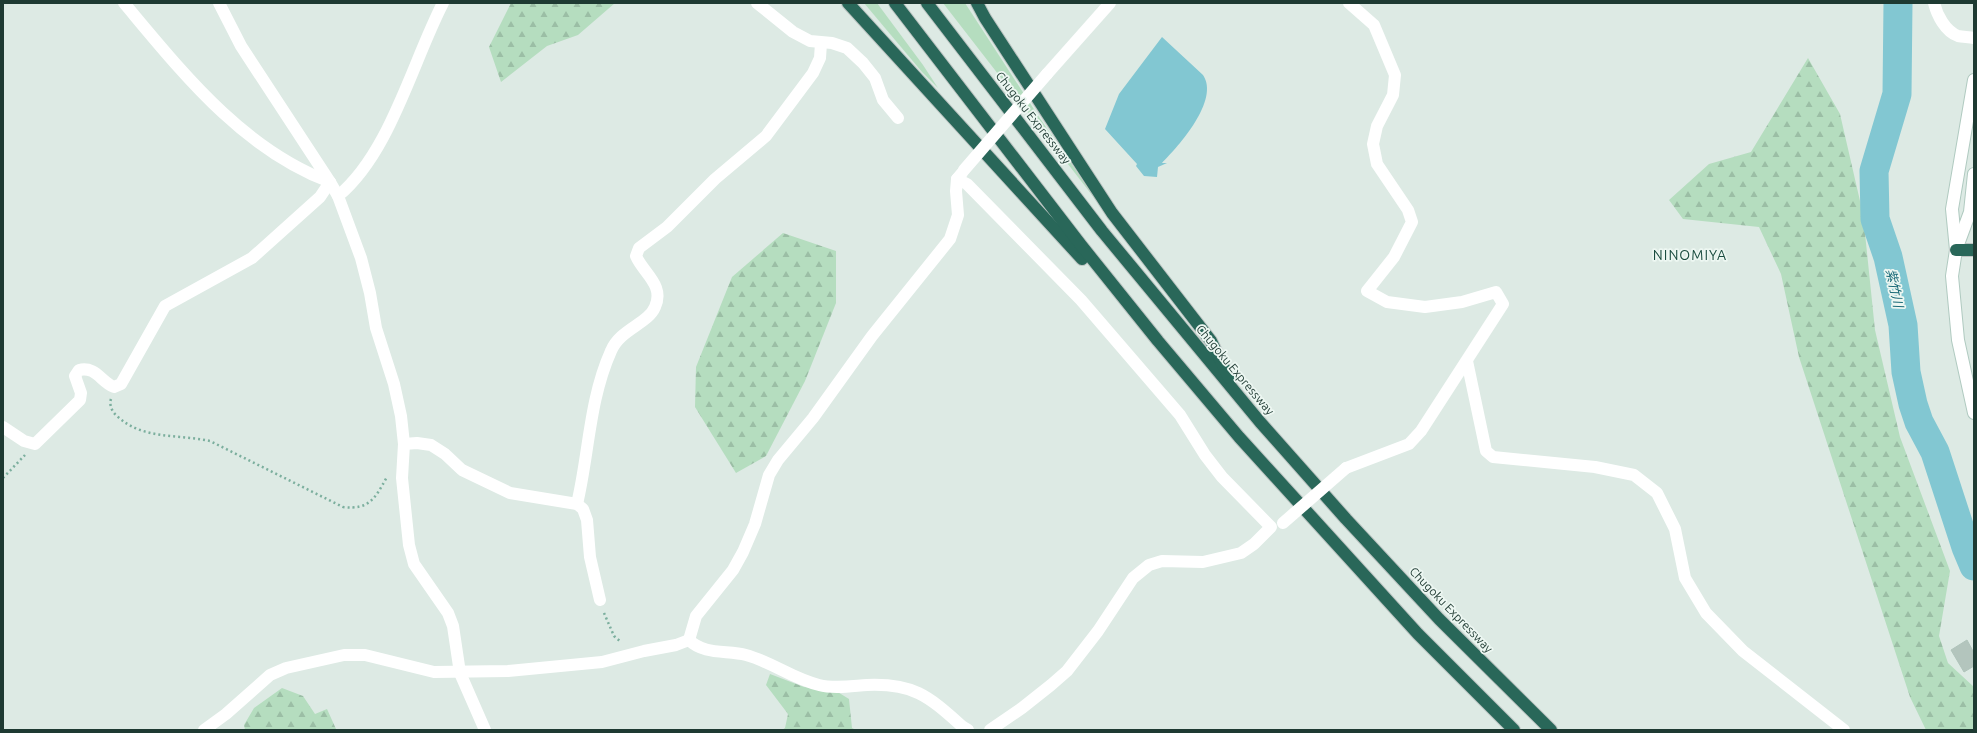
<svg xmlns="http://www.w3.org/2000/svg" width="1977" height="733" viewBox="0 0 1977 733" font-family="Ubuntu,'Noto Sans JP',sans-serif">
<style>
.grass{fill:#b5ddbf}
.forest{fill:url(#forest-firs)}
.water{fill:#82c7d2}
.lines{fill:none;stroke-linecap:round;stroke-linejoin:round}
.river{stroke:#82c7d2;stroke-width:29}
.building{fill:#b3c5bd;stroke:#b0c4bb}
.secondary-casing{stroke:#b0cac0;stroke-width:14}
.highway-casing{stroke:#bcc4c2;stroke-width:14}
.path{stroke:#7caf9e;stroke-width:2.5;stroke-dasharray:2 3;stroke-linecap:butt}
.street{stroke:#fff;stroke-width:12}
.secondary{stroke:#fff;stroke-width:12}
.highway{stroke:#296759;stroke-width:12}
.street-bridge{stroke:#fff;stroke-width:12}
.labels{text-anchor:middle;stroke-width:3.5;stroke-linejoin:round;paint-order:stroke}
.street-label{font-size:12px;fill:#1e3a32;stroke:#edf7f2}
.water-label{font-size:13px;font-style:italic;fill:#176977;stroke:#edf7f2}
.quarter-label{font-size:14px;letter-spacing:1px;fill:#1a4c3f;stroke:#edf7f2}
</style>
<defs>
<pattern id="forest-firs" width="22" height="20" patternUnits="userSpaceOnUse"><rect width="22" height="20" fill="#b5ddbf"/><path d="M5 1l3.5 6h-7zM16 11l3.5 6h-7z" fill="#9bbea5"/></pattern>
</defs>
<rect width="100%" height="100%" fill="#ddeae4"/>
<g class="grass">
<polygon points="864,3 877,3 923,65 938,88 922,72"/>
<polygon points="943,3 965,3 1039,117 1102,208"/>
</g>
<g class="forest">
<polygon points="511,3 615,3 578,35 547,46 501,82 489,47"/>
<polygon points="1808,58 1840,114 1863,214 1875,330 1900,437 1950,571 1939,636 1948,663 1974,687 1974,730 1926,730 1910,697 1799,357 1781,274 1759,227 1683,219 1669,200 1709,164 1751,152"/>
<polygon points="783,233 836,251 836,303 805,381 766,456 736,473 695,407 696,367 732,277"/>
<polygon points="770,674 804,687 836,691 849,699 852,728 856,730 782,730 785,728 788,714 766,685"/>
<polygon points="282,688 303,696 315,714 327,709 336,729 245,730 244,725 254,708"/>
</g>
<path class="water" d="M1162,37l41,38c17,25 -24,71 -41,88h5l-9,4 -1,10 -13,-1 -8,-10 1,-2 -32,-35 14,-35z"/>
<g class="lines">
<polyline class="river" points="1898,3 1897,94 1874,171 1875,219 1888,257 1903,325 1906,372 1913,404 1919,422 1935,452 1966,547 1974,566"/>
</g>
<polygon class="building" points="1967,640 1974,653 1974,666 1964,672 1951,650"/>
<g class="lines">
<defs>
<g id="secondary">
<polyline points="1974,80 1952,209 1956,250 1952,276 1958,340 1974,413"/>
<polyline points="1957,247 1970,212 1974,174"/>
</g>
<g id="highway">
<polyline points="848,3 1082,259"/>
<polyline points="895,3 1081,245 1158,341 1239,437 1418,634 1514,730"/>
<polyline points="927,3 1102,231 1260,422 1346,519 1439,619 1551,730"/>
<polyline points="977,3 985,18 1112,213 1211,341 1229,378"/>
<polyline points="1956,250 1974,250"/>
</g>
</defs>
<use href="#secondary" class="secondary-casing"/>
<use href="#highway" class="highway-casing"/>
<g class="path">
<path d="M111,399c-2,6 1,13 6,17 25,24 61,18 93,25l133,66c27,3 32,-9 44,-30"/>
<polyline points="3,478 25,455"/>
<polyline points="604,613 614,636 621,642"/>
</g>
<g class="street">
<path d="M124,3c58,69 118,146 206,179"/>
<polyline points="219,3 241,46 330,182 338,196 361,258 370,293 376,328 394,384 401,416 404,444 402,478 409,545 414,564 448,613 453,626 460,673 485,730"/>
<polyline points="757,3 793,32 810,41 832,43 847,48 863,63 875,78 883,100 898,118"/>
<path d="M1934,3c3,12 11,28 24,33 5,1 11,1 16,2"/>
<polyline points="1047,74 1110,3"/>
<polyline points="957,179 967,184 1081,300 1180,415 1205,455 1222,477 1271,527 1254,544 1241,553 1203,562 1162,561 1149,565 1133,578 1098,631 1067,671 1051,685 1022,708 990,730"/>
<path d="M338,196c52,-43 74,-133 105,-193"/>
<polyline points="1467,361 1486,451 1493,457 1595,467 1634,475 1657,493 1675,529 1685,578 1706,613 1743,651 1844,730"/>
<path d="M3,427l21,14 11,3 45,-44 1,-7 -6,-17 4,-6c17,-4 22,12 35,17l7,-3 44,-78 87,-48 68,-61 10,-15"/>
<polyline points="404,444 417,443 431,445 445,454 462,470 510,493 577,504 583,509 587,520 590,557 600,600"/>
<polyline points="1346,468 1409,444 1421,431 1503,304 1496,292 1462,302 1425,307 1387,302 1367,291 1394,257 1412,222 1408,210 1377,164 1373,144 1377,126 1393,95 1395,75 1374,25 1349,3"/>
<path d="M577,504c12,-50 12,-104 34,-153 9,-22 37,-27 44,-44 10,-22 -12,-34 -19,-51l3,-8 28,-21 48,-48 51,-43 47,-63 7,-15 1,-15"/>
<polyline points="689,640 696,616 733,570 743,552 755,524 769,475 778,460 813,418 872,336 950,239 958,215 956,191 957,179 962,173"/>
<path d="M689,640c15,15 38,10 57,15 26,7 47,24 73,30 15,4 33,1 48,0 48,-2 62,12 96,42l5,3"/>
<polyline points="204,730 226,714 270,675 286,668 344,655 365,655 434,672 508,671 602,662 644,651 676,645 689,640"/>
</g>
<use href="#secondary" class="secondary"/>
<use href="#highway" class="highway"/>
<g class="street-bridge">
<polyline points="964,170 1047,74"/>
<polyline points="1283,523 1346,468"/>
</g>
</g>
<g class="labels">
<g class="street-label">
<text transform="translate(1033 118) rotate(52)" y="4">Chugoku Expressway</text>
<text transform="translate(1235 370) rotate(50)" y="4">Chugoku Expressway</text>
<text transform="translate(1451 610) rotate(46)" y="4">Chugoku Expressway</text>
</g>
<g class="water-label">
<text transform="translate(1895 288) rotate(78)" y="5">紫竹川</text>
</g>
<g class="quarter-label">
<text x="1690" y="260">NINOMIYA</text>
</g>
</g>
<rect width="1977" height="733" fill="none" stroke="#1e3a32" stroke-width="8"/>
</svg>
